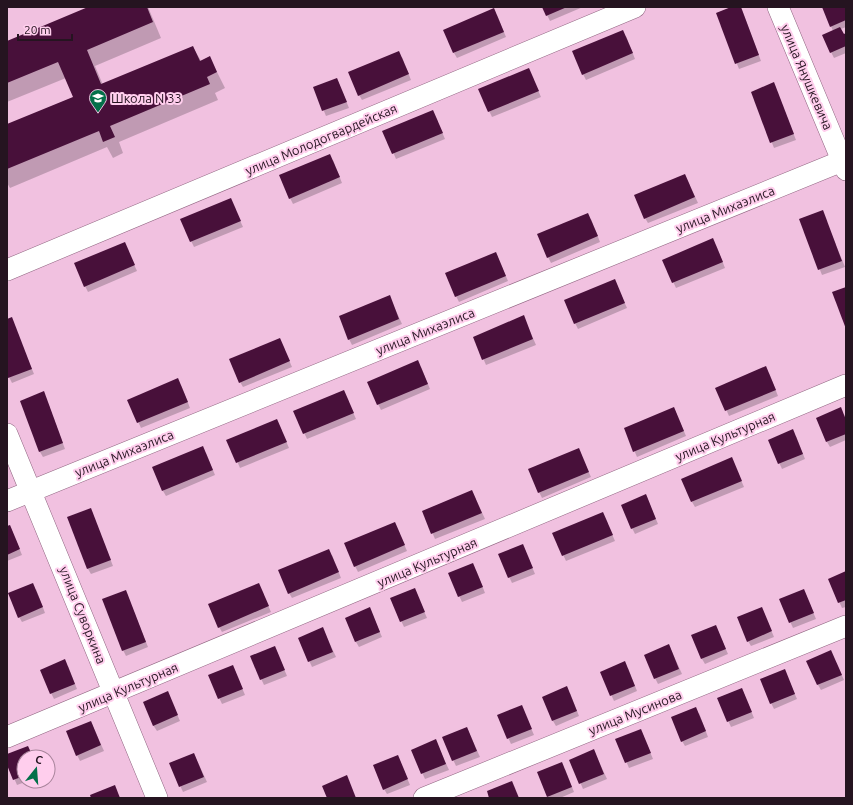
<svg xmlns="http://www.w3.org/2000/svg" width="853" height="805" viewBox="0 0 853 805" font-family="Ubuntu,sans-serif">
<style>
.shadow{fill:#0003}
.building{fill:#48103a}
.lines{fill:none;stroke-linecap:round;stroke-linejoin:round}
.street-casing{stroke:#906581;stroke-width:22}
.street{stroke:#fff;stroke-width:21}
.labels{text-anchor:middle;stroke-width:4;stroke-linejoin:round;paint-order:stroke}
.street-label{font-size:13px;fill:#251420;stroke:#ffceed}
.poi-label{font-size:13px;fill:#251420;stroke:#ffceed;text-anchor:start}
</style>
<rect width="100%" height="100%" fill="#f1c1e0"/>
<g class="shadow">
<polygon points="90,7 148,7 161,38 95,66 103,85 193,47 201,61 210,58 225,88 215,93 218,100 119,142 123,153 113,158 107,147 10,188 7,183 7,125 74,97 66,78 7,102 7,42"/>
<polygon points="543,7 583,7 550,21"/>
<polygon points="733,7 740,7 742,10 761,61 739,69 717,13"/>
<polygon points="823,7 846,7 846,27 841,29 844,35 846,34 846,53 834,58 831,52 833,31"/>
<polygon points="497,15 506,37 457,58 454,53"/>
<polygon points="626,36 635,59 586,80 583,74"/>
<polygon points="402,57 411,80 362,100 359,95"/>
<polygon points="531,74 541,97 492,117 479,90"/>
<polygon points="337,79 349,108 326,116 314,87"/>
<polygon points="774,84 796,140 774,148 752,92"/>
<polygon points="433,111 445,139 396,159 384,131"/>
<polygon points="333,160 342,183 293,204 290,198"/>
<polygon points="685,175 698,203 648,223 645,218"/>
<polygon points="233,205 243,227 194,247 181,220"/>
<polygon points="822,211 845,267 822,275 800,219"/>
<polygon points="591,219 600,242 551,263 548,257"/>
<polygon points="716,245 725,268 676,288 663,260"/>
<polygon points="127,249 137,271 88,292 85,286"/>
<polygon points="496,253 508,281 459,302 456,296"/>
<polygon points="617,286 627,308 578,329 575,323"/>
<polygon points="392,302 402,324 352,345 349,339"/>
<polygon points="11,319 34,374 12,383 7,373 7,320"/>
<polygon points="526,322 536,345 486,365 474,337"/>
<polygon points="280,339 292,367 243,387 240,382"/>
<polygon points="421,367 430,389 381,410 378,404"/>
<polygon points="769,373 778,396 729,416 717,388"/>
<polygon points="181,385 190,408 141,428 128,400"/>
<polygon points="346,396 356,419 307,439 294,411"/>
<polygon points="46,398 65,449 43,457 40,452"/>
<polygon points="674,408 686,436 637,457 625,429"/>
<polygon points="844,414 846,420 846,440 830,447 827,442"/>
<polygon points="277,420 289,448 240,468 228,440"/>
<polygon points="796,436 805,459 782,469 769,440"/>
<polygon points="206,453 215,475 166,496 163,491"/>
<polygon points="581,455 591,477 542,498 539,492"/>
<polygon points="734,464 744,487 695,507 692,502"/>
<polygon points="472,491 485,519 435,539 423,511"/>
<polygon points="646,495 658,524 635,534 632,528"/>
<polygon points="91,510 113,566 91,574 88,569"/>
<polygon points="605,518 615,541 566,561 553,533"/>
<polygon points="395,523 407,551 358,572 355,566"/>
<polygon points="10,526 22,555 7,561 7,527"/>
<polygon points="525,550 535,574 512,583 499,555"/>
<polygon points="332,555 341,578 292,598 289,593"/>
<polygon points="476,570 485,593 462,602 449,574"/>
<polygon points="846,573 846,607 842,608 829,580"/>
<polygon points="36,589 45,613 22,622 19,617"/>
<polygon points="261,589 271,612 222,632 219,627"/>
<polygon points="126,592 148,647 126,656 123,650"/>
<polygon points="417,595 427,618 404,627 391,599"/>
<polygon points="806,595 816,619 793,628 780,599"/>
<polygon points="370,609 382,637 359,647 356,642"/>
<polygon points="764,613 774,637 751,646 748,641"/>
<polygon points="323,629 336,657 312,667 299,638"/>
<polygon points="718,631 728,654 705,664 702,659"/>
<polygon points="669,645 682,674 658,684 655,678"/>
<polygon points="277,652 287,676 264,685 251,657"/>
<polygon points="831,652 844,680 821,690 818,685"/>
<polygon points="68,666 77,689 54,699 51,693"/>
<polygon points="628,668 637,691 614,701 601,672"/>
<polygon points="235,671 245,695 222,704 209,676"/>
<polygon points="787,676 797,699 774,709 771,703"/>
<polygon points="742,689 754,718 731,727 718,698"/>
<polygon points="570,693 579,716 556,726 553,721"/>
<polygon points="170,698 180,721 157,731 153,725"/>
<polygon points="524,712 534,735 511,744 498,716"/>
<polygon points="699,713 708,737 685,746 682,741"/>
<polygon points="91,722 104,751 80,761 77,755"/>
<polygon points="467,728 480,757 456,766 443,738"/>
<polygon points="643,735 653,759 629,768 617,739"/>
<polygon points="436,741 449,770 425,779 412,750"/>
<polygon points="28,747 33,757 24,757 24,781 28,781 17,785 7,762 7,755"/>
<polygon points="594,751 607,779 583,789 571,760"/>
<polygon points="194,754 207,782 183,792 170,763"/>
<polygon points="400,761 410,785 387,794 384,789"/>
<polygon points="565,769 574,792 560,798 549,798 548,796"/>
</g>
<g class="building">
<polygon points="88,7 147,7 153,22 87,50 101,84 193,46 200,61 210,56 217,72 207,77 210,84 110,126 115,137 103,142 99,131 7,169 7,124 73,97 58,62 7,83 7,41"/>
<polygon points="542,7 567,7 546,16"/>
<polygon points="731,7 741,7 759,55 735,64 716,13"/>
<polygon points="822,7 846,7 846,20 830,27"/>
<polygon points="494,8 504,32 453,53 443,30"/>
<polygon points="840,27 844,34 846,33 846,46 830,53 822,35"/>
<polygon points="623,30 633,53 582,75 572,51"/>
<polygon points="399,51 409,74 358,96 348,72"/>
<polygon points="529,68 539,91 488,112 478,89"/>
<polygon points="337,78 347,102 322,111 313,87"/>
<polygon points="774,82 794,134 770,143 751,92"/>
<polygon points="433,110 443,133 392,154 382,131"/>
<polygon points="330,154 340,177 289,199 279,175"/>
<polygon points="685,174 695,197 644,219 634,195"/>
<polygon points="231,198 241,221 190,242 180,219"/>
<polygon points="823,210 842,261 818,270 799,219"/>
<polygon points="588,213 598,236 547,258 537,234"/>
<polygon points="713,238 723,262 672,283 662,260"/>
<polygon points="125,242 135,265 84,287 74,263"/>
<polygon points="496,252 506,276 455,297 445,273"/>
<polygon points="615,279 625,303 574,324 564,300"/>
<polygon points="846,287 846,329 832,292"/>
<polygon points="390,295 399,319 348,340 339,316"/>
<polygon points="524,315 533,339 482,360 473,337"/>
<polygon points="12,317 32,369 8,378 7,319"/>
<polygon points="280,338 290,361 239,383 229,359"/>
<polygon points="418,360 428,384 377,405 367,382"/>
<polygon points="766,366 776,390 725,411 715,388"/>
<polygon points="178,378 188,402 137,423 127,400"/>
<polygon points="344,390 354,413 303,434 293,411"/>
<polygon points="44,391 63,443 39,452 20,401"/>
<polygon points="674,407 684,431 633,452 624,428"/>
<polygon points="841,407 846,420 846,434 826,442 816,418"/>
<polygon points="277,419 287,442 236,463 226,440"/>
<polygon points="793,429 803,454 778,464 768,440"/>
<polygon points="203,446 213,470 162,491 152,467"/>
<polygon points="579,448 589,472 538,493 528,469"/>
<polygon points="732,457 742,481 691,502 681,479"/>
<polygon points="472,490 482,513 431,534 422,511"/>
<polygon points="646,494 656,519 631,529 621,505"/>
<polygon points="91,508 111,560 87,569 67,517"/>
<polygon points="603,512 613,535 562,556 552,533"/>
<polygon points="395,522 405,545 354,567 344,543"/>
<polygon points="10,525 20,549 7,555 7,526"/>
<polygon points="523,544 533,568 508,578 498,554"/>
<polygon points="329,549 339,572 288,594 278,570"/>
<polygon points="473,563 483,587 458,597 448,573"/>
<polygon points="846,571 846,600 838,603 828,579"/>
<polygon points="33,583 43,607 18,618 8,593"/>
<polygon points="259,583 269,606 218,628 208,604"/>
<polygon points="415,588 425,612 400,622 390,598"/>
<polygon points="804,589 814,613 789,623 779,599"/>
<polygon points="126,590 146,642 122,651 102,599"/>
<polygon points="370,607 380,632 355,642 345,618"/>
<polygon points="762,607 772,631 747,642 737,617"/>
<polygon points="716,625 726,649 701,659 691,635"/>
<polygon points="323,627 333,652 308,662 298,638"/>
<polygon points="669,644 679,669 654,679 644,655"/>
<polygon points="275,646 285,670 260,680 250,656"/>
<polygon points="831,650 842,675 817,685 806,661"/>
<polygon points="65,659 75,684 50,694 40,670"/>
<polygon points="625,661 635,686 610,696 600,672"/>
<polygon points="233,665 243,689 218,699 208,675"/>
<polygon points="785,669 795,694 770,704 760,679"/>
<polygon points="567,686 577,711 552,721 542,697"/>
<polygon points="742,688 752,712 727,722 717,698"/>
<polygon points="168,691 178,715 153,726 143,702"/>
<polygon points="522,705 532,729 507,739 497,715"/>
<polygon points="696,707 706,731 681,742 671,717"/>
<polygon points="91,721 101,745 76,756 66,731"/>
<polygon points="467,727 477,751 452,761 442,737"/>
<polygon points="641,729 651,753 625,763 615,739"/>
<polygon points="436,739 446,764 421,774 411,750"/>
<polygon points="28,746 33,757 24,757 24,776 13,780 7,765 7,754"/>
<polygon points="594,749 604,774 579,784 569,760"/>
<polygon points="194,753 204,777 179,787 169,763"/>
<polygon points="398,755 408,779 383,790 373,765"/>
<polygon points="562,762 572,787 547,797 537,772"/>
<polygon points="347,775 356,798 327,798 322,786"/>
<polygon points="512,781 519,798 489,798 487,791"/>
<polygon points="115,785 120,798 91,798 90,795"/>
</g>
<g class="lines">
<defs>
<g id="street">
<polyline points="778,7 846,170"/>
<polyline points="7,270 635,7"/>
<polyline points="7,434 157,798"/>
<polyline points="7,501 842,161"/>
<polyline points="7,737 846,385"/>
<polyline points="424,798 846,626"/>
</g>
</defs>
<use href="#street" class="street-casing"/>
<use href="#street" class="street"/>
</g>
<defs>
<symbol id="school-pin" viewBox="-11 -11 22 30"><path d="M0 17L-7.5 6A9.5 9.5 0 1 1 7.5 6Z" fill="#037049" stroke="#ffceed"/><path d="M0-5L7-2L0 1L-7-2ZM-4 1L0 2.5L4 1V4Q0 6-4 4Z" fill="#fff"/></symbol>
</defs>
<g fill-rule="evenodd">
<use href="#school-pin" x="88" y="88" width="20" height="27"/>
</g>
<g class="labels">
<g class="street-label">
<text transform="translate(807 77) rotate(67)" y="5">улица Янушкевича</text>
<text transform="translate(321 139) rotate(-23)" y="5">улица Молодогвардейская</text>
<text transform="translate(725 209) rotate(-22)" y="5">улица Михаэлиса</text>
<text transform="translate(425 331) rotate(-22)" y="5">улица Михаэлиса</text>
<text transform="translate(725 436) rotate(-23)" y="5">улица Культурная</text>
<text transform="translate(124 453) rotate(-22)" y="5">улица Михаэлиса</text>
<text transform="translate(427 562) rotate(-23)" y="5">улица Культурная</text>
<text transform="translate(83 615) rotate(68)" y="5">улица Суворкина</text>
<text transform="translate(128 687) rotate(-23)" y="5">улица Культурная</text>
<text transform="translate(635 712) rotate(-22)" y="5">улица Мусинова</text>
</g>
<g class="poi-label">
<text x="111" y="103">Школа N 33</text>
</g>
</g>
<rect width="853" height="805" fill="none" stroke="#251420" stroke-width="16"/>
<g transform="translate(36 769) rotate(17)"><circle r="19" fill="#ffceed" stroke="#a8849b"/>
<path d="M0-3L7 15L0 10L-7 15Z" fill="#037049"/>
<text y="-6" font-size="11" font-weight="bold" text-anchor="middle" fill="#251420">С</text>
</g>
<path d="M18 34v6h54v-6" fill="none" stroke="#251420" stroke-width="2"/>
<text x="24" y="34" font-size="12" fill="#251420" stroke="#ffceed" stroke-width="3" paint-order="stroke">20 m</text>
</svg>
